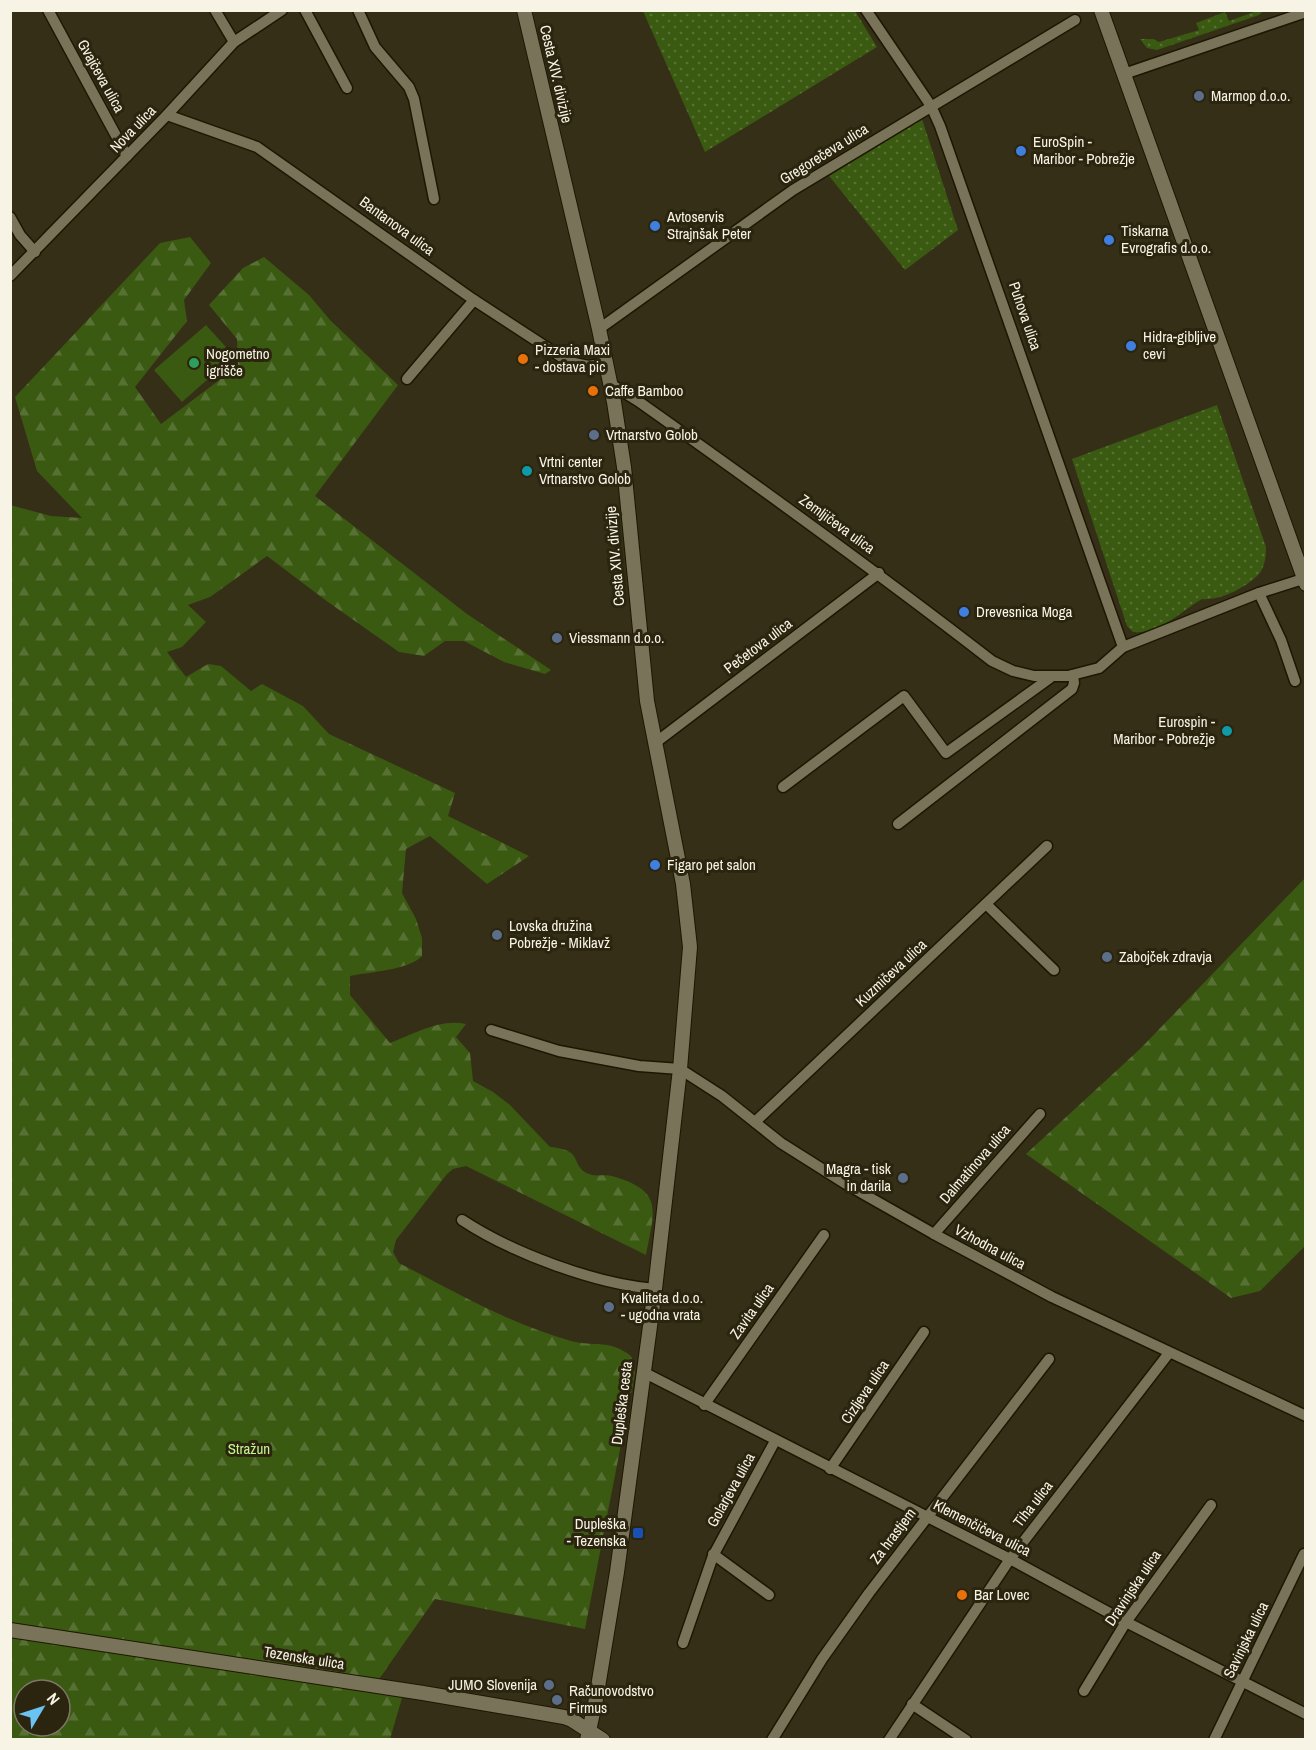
<svg xmlns="http://www.w3.org/2000/svg" width="1316" height="1750" viewBox="0 0 1316 1750" font-family="'Archivo Narrow',sans-serif">
<style>
.green{fill:url(#green-dots)}
.forest{fill:url(#forest-firs);fill-rule:evenodd}
.pitch{fill:#3a5911}
.lines{fill:none;stroke-linecap:round;stroke-linejoin:round}
.minor-casing{stroke:#1d1702;stroke-width:13}
.tertiary-casing{stroke:#1d1702;stroke-width:16}
.minor{stroke:#79735a;stroke-width:10}
.tertiary{stroke:#79735a;stroke-width:14}
.service-dot{fill:#5c6f8a;stroke:#2b250f;stroke-width:2}
.shop-dot{fill:#3f7fe0;stroke:#2b250f;stroke-width:2}
.food-dot{fill:#e8710a;stroke:#2b250f;stroke-width:2}
.leisure-dot{fill:#2e9e5b;stroke:#2b250f;stroke-width:2}
.culture-dot{fill:#0f9aa8;stroke:#2b250f;stroke-width:2}
.transit-dot{fill:#1a4fb4;stroke:#2b250f;stroke-width:2}
.labels{text-anchor:middle;stroke-width:6;stroke-linejoin:round;paint-order:stroke}
.street-label{font-size:15px;fill:#f7f3e5;stroke:#2b250f}
.poi-label{font-size:15px;fill:#f7f3e5;stroke:#2b250f;text-anchor:start}
.park-label{font-size:15px;fill:#c3f590;stroke:#2b250f}
</style>
<defs>
<pattern id="green-dots" width="8" height="8" patternUnits="userSpaceOnUse" patternTransform="scale(1.5)"><rect width="8" height="8" fill="#3a5911"/><path d="M2 2h.1M6 6h.1" fill="none" stroke="#577134" stroke-width="1.8" stroke-linecap="round"/></pattern>
<pattern id="forest-firs" width="22" height="20" patternUnits="userSpaceOnUse" patternTransform="scale(1.5)"><rect width="22" height="20" fill="#3a5911"/><path d="M5 1l3.5 6h-7zM16 11l3.5 6h-7z" fill="#577134"/></pattern>
</defs>
<rect width="100%" height="100%" fill="#352f18"/>
<g class="green">
<polygon points="643,11 855,11 877,47 705,152"/>
<polygon points="1253,11 1263,11 1259,15 1157,50 1147,48 1140,39 1153,39 1159,42 1199,30 1196,23 1225,12 1229,21 1254,12"/>
<polygon points="922,119 958,230 905,270 829,176"/>
<path d="M1217,405l49,142c0,9 -1,20 -7,27 -12,13 -39,27 -57,25 -23,13 -41,35 -69,33l-6,-6 -55,-167z"/>
</g>
<g class="forest">
<path d="M190,237l21,26 -27,37 3,21 -52,66 26,37 77,-58 -1,-27 -28,-34 34,-37 21,-11 45,38 21,25 68,65 -83,111 152,118 84,56 -6,4 -41,-12 -40,-21h-19l-21,15 -25,-4 -71,-50 -61,-46 -57,41 -22,8 18,17 -24,25 -15,5 19,25 22,-13 13,2 30,25 11,-7 41,22 26,28 126,59 -7,23 81,40 -42,28 -57,-48 -24,13 -4,44 14,26 6,19v18c-13,14 -53,16 -72,20v19l40,48c23,-9 51,-25 76,-19l-10,13 14,16 3,28 20,11 17,13 40,42c36,3 19,19 39,27 7,3 16,0 23,2 53,15 42,35 34,79l-180,-89 -13,3 -6,5 -51,66 -3,12 6,11c56,29 111,61 172,78 24,6 38,-2 60,15l4,17 -50,256 -150,-30 -63,90 30,9 -12,41h-379l-1,-1234 41,11 31,2 -45,-47 -22,-74 145,-154zM24,1690h36v36h-36z"/>
<polygon points="1305,878 1305,1246 1260,1291 1231,1298 1026,1154 1140,1049"/>
</g>
<polygon class="pitch" points="206,325 234,356 182,402 154,370"/>
<g class="lines">
<defs>
<g id="minor">
<polyline points="48,10 127,156"/>
<polyline points="215,10 234,42"/>
<polyline points="305,10 347,88"/>
<polyline points="358,10 375,47 409,87 414,99 434,199"/>
<polyline points="866,10 931,106 940,126 1123,647"/>
<polyline points="1124,74 1306,12"/>
<polyline points="167,115 257,147 474,300 569,362 589,366 606,363"/>
<polyline points="10,217 20,235 35,252"/>
<polyline points="10,276 167,115 234,42 282,10"/>
<polyline points="599,329 793,190 1075,20"/>
<polyline points="407,379 474,300"/>
<path d="M609,383l29,18c120,85 238,170 354,260l21,10 21,5h34l31,-8 24,-21 136,-54 47,-15"/>
<polyline points="1259,593 1281,640 1295,681"/>
<polyline points="655,743 879,573"/>
<polyline points="783,787 904,696 946,753 1050,678"/>
<polyline points="898,824 1072,689 1074,683 1073,675"/>
<polyline points="986,904 1054,970"/>
<polyline points="491,1030 559,1051 639,1066 680,1069 722,1096 781,1143 846,1184 934,1234 1052,1297 1306,1416"/>
<polyline points="755,1122 1047,846"/>
<path d="M462,1220c50,33 133,64 193,69"/>
<polyline points="934,1234 1040,1114"/>
<polyline points="643,1372 1010,1559 1126,1622 1306,1714"/>
<polyline points="704,1405 824,1235"/>
<polyline points="830,1469 924,1332"/>
<polyline points="713,1554 769,1595"/>
<polyline points="683,1643 713,1556 775,1441"/>
<polyline points="1084,1691 1126,1622 1211,1505"/>
<polyline points="912,1704 966,1740"/>
<polyline points="772,1740 822,1659 869,1593 1049,1359"/>
<polyline points="889,1740 1010,1559 1169,1353"/>
<polyline points="1214,1740 1304,1554"/>
</g>
<g id="tertiary">
<polyline points="524,10 599,329 614,402 624,467 647,701 683,884 690,947 680,1069 655,1289 617,1572 596,1699 587,1740"/>
<polyline points="1101,10 1306,584"/>
<polyline points="10,1630 423,1693 564,1717 572,1720 603,1740"/>
</g>
</defs>
<use href="#minor" class="minor-casing"/>
<use href="#tertiary" class="tertiary-casing"/>
<use href="#minor" class="minor"/>
<use href="#tertiary" class="tertiary"/>
</g>
<g class="service-dot">
<circle cx="1199" cy="96" r="6"/>
<circle cx="594" cy="435" r="6"/>
<circle cx="557" cy="638" r="6"/>
<circle cx="497" cy="935" r="6"/>
<circle cx="1107" cy="957" r="6"/>
<circle cx="903" cy="1178" r="6"/>
<circle cx="609" cy="1307" r="6"/>
<circle cx="549" cy="1685" r="6"/>
<circle cx="557" cy="1700" r="6"/>
</g>
<g class="shop-dot">
<circle cx="1021" cy="151" r="6"/>
<circle cx="655" cy="226" r="6"/>
<circle cx="1109" cy="240" r="6"/>
<circle cx="1131" cy="346" r="6"/>
<circle cx="964" cy="612" r="6"/>
<circle cx="655" cy="865" r="6"/>
</g>
<g class="food-dot">
<circle cx="523" cy="359" r="6"/>
<circle cx="593" cy="391" r="6"/>
<circle cx="962" cy="1595" r="6"/>
</g>
<circle class="leisure-dot" cx="194" cy="363" r="6"/>
<g class="culture-dot">
<circle cx="527" cy="471" r="6"/>
<circle cx="1227" cy="731" r="6"/>
</g>
<rect class="transit-dot" x="632" y="1527" width="12" height="12" rx="3"/>
<g class="labels">
<g class="street-label">
<text transform="translate(556 74) rotate(77)" y="5">Cesta XIV. divizije</text>
<text transform="translate(101 76) rotate(61)" y="5">Gvajčeva ulica</text>
<text transform="translate(133 129) rotate(-46)" y="5">Nova ulica</text>
<text transform="translate(824 154) rotate(-32)" y="5">Gregorečeva ulica</text>
<text transform="translate(397 226) rotate(36)" y="5">Bantanova ulica</text>
<text transform="translate(1025 316) rotate(71)" y="5">Puhova ulica</text>
<text transform="translate(837 524) rotate(36)" y="5">Zemljičeva ulica</text>
<text transform="translate(615 556) rotate(-95)" y="5">Cesta XIV. divizije</text>
<text transform="translate(758 646) rotate(-37)" y="5">Pečetova ulica</text>
<text transform="translate(891 973) rotate(-43)" y="5">Kuzmičeva ulica</text>
<text transform="translate(975 1164) rotate(-49)" y="5">Dalmatinova ulica</text>
<text transform="translate(990 1247) rotate(28)" y="5">Vzhodna ulica</text>
<text transform="translate(752 1311) rotate(-55)" y="5">Zavita ulica</text>
<text transform="translate(865 1392) rotate(-56)" y="5">Cizljeva ulica</text>
<text transform="translate(622 1403) rotate(-83)" y="5">Dupleška cesta</text>
<text transform="translate(731 1490) rotate(-61)" y="5">Golarjeva ulica</text>
<text transform="translate(1033 1504) rotate(-52)" y="5">Tiha ulica</text>
<text transform="translate(982 1528) rotate(27)" y="5">Klemenčičeva ulica</text>
<text transform="translate(893 1536) rotate(-53)" y="5">Za hrastjem</text>
<text transform="translate(1133 1588) rotate(-56)" y="5">Dravinjska ulica</text>
<text transform="translate(1246 1640) rotate(-64)" y="5">Savinjska ulica</text>
<text transform="translate(304 1658) rotate(9)" y="5">Tezenska ulica</text>
</g>
<g class="poi-label">
<text x="1211" y="101">Marmop d.o.o.</text>
<text x="1033" y="147">EuroSpin -<tspan x="1033" dy="17">Maribor - Pobrežje</tspan></text>
<text x="667" y="222">Avtoservis<tspan x="667" dy="17">Strajnšak Peter</tspan></text>
<text x="1121" y="236">Tiskarna<tspan x="1121" dy="17">Evrografis d.o.o.</tspan></text>
<text x="1143" y="342">Hidra-gibljive<tspan x="1143" dy="17">cevi</tspan></text>
<text x="535" y="355">Pizzeria Maxi<tspan x="535" dy="17">- dostava pic</tspan></text>
<text x="206" y="359">Nogometno<tspan x="206" dy="17">igrišče</tspan></text>
<text x="605" y="396">Caffe Bamboo</text>
<text x="606" y="440">Vrtnarstvo Golob</text>
<text x="539" y="467">Vrtni center<tspan x="539" dy="17">Vrtnarstvo Golob</tspan></text>
<text x="976" y="617">Drevesnica Moga</text>
<text x="569" y="643">Viessmann d.o.o.</text>
<text x="1215" y="727" text-anchor="end">Eurospin -<tspan x="1215" dy="17">Maribor - Pobrežje</tspan></text>
<text x="667" y="870">Figaro pet salon</text>
<text x="509" y="931">Lovska družina<tspan x="509" dy="17">Pobrežje - Miklavž</tspan></text>
<text x="1119" y="962">Zabojček zdravja</text>
<text x="891" y="1174" text-anchor="end">Magra - tisk<tspan x="891" dy="17">in darila</tspan></text>
<text x="621" y="1303">Kvaliteta d.o.o.<tspan x="621" dy="17">- ugodna vrata</tspan></text>
<text x="626" y="1529" text-anchor="end">Dupleška<tspan x="626" dy="17">- Tezenska</tspan></text>
<text x="974" y="1600">Bar Lovec</text>
<text x="537" y="1690" text-anchor="end">JUMO Slovenija</text>
<text x="569" y="1696">Računovodstvo<tspan x="569" dy="17">Firmus</tspan></text>
</g>
<g class="park-label">
<text x="249" y="1454">Stražun</text>
</g>
</g>
<rect width="1316" height="1750" fill="none" stroke="#f7f3e5" stroke-width="24"/>
<g transform="translate(42 1708) rotate(51)"><circle r="28" fill="#2b250f" stroke="#7d7765" stroke-width="1.5"/>
<path d="M0-4.5L10 22L0 15L-10 22Z" fill="#6bc3f2"/>
<text y="-9" font-size="16" font-weight="bold" text-anchor="middle" fill="#f7f3e5">N</text>
</g>
</svg>
